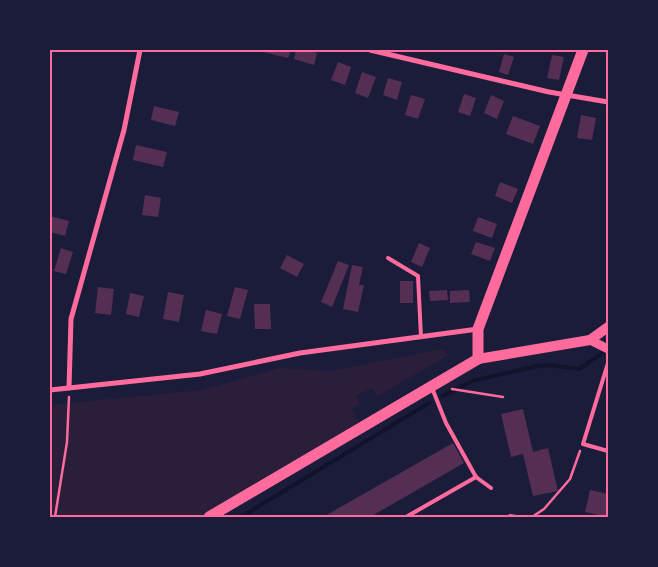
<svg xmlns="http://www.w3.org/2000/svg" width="658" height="567" viewBox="0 0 658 567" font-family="'Fira Sans',sans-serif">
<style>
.green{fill:#2a1e3b}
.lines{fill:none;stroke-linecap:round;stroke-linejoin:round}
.stream{stroke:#12122b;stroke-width:4}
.building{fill:#542f53}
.path{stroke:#ff6b9d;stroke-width:2.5}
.service{stroke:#ff6b9d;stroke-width:4}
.minor{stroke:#ff6b9d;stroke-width:5}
.tertiary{stroke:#ff6b9d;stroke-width:9}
.secondary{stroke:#ff6b9d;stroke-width:10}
.primary{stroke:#ff6b9d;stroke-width:11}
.neatline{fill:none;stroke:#ff6b9d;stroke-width:2}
</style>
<rect width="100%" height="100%" fill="#1b1b3a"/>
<polygon class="green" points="442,349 448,355 377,397 372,388 356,396 360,404 352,409 359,422 199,517 50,517 50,405 201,390 280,368 331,371"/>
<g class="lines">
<g class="stream">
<polyline points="443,396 472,381 537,366 551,365 579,369 607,350"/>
<polyline points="241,517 429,403"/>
</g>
</g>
<g class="building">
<polygon points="263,50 291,50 288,58 263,52"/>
<polygon points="296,50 306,50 317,53 314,65 294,59"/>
<polygon points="504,54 514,57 508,75 499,72"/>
<polygon points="552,55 564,57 559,80 547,78"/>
<polygon points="338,62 351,67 345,85 331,80"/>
<polygon points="362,72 376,77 368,98 355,93"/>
<polygon points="388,78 402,82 397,100 383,95"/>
<polygon points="464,94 476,98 470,116 458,112"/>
<polygon points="411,95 425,99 418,119 405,115"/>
<polygon points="491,95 504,101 497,119 484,113"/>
<polygon points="154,106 179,112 175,126 151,120"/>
<polygon points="581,115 596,118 592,140 577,138"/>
<polygon points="513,116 540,126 533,144 506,134"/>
<polygon points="136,145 167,152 163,167 133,160"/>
<polygon points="500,182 518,189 512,203 495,196"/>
<polygon points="145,195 161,198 158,217 142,215"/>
<polygon points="50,216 69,221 65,236 50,232"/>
<polygon points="478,217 497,224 492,238 473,231"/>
<polygon points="476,242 495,248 490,261 471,254"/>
<polygon points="419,243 430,248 422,267 411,262"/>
<polygon points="61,248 73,252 66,274 54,271"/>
<polygon points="287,255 304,264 297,277 280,268"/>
<polygon points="338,261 349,265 332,307 321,302"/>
<polygon points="352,265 363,267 359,285 364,285 358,312 343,309"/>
<rect x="400" y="281" width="13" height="22"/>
<polygon points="98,287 114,289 111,315 95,313"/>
<polygon points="235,287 248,290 240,319 227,316"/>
<polygon points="447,290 448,300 430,301 429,291"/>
<polygon points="469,290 470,302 450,303 450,291"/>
<polygon points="168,292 184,295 179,322 163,319"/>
<polygon points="130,293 144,296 139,317 126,314"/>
<polygon points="254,304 270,304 271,329 255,329"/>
<polygon points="206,310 222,314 217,334 201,331"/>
<polygon points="523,409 533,452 548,448 558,491 533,496 523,454 511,457 501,414"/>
<polygon points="453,443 464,463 370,517 323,517"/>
<polygon points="590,490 608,494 608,517 585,512"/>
</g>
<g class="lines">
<g class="path">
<polyline points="452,389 503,397"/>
<polyline points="55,517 67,442 69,397"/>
<polyline points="532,517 544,509 570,479 580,451"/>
</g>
<g class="service">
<polyline points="388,258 418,276 421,337"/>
<polyline points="608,363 583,444 608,451"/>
<polyline points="432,388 446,423 476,477 491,488"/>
<polyline points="510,516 516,517"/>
<polyline points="406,517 476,477"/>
</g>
<g class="minor">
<polyline points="370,50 549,92 608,102"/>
<polyline points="69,388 71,319 124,130 140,50"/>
<polyline points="50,390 200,374 300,353 478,329"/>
</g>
<polyline class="tertiary" points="590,340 608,349"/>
<polyline class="secondary" points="478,359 590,340 608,327"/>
<polyline class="primary" points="209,517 478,359 478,329 583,50"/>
</g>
<rect width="658" height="567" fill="none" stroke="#1b1b3a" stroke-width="102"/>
<rect x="51" y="51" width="556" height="465" class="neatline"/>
</svg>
